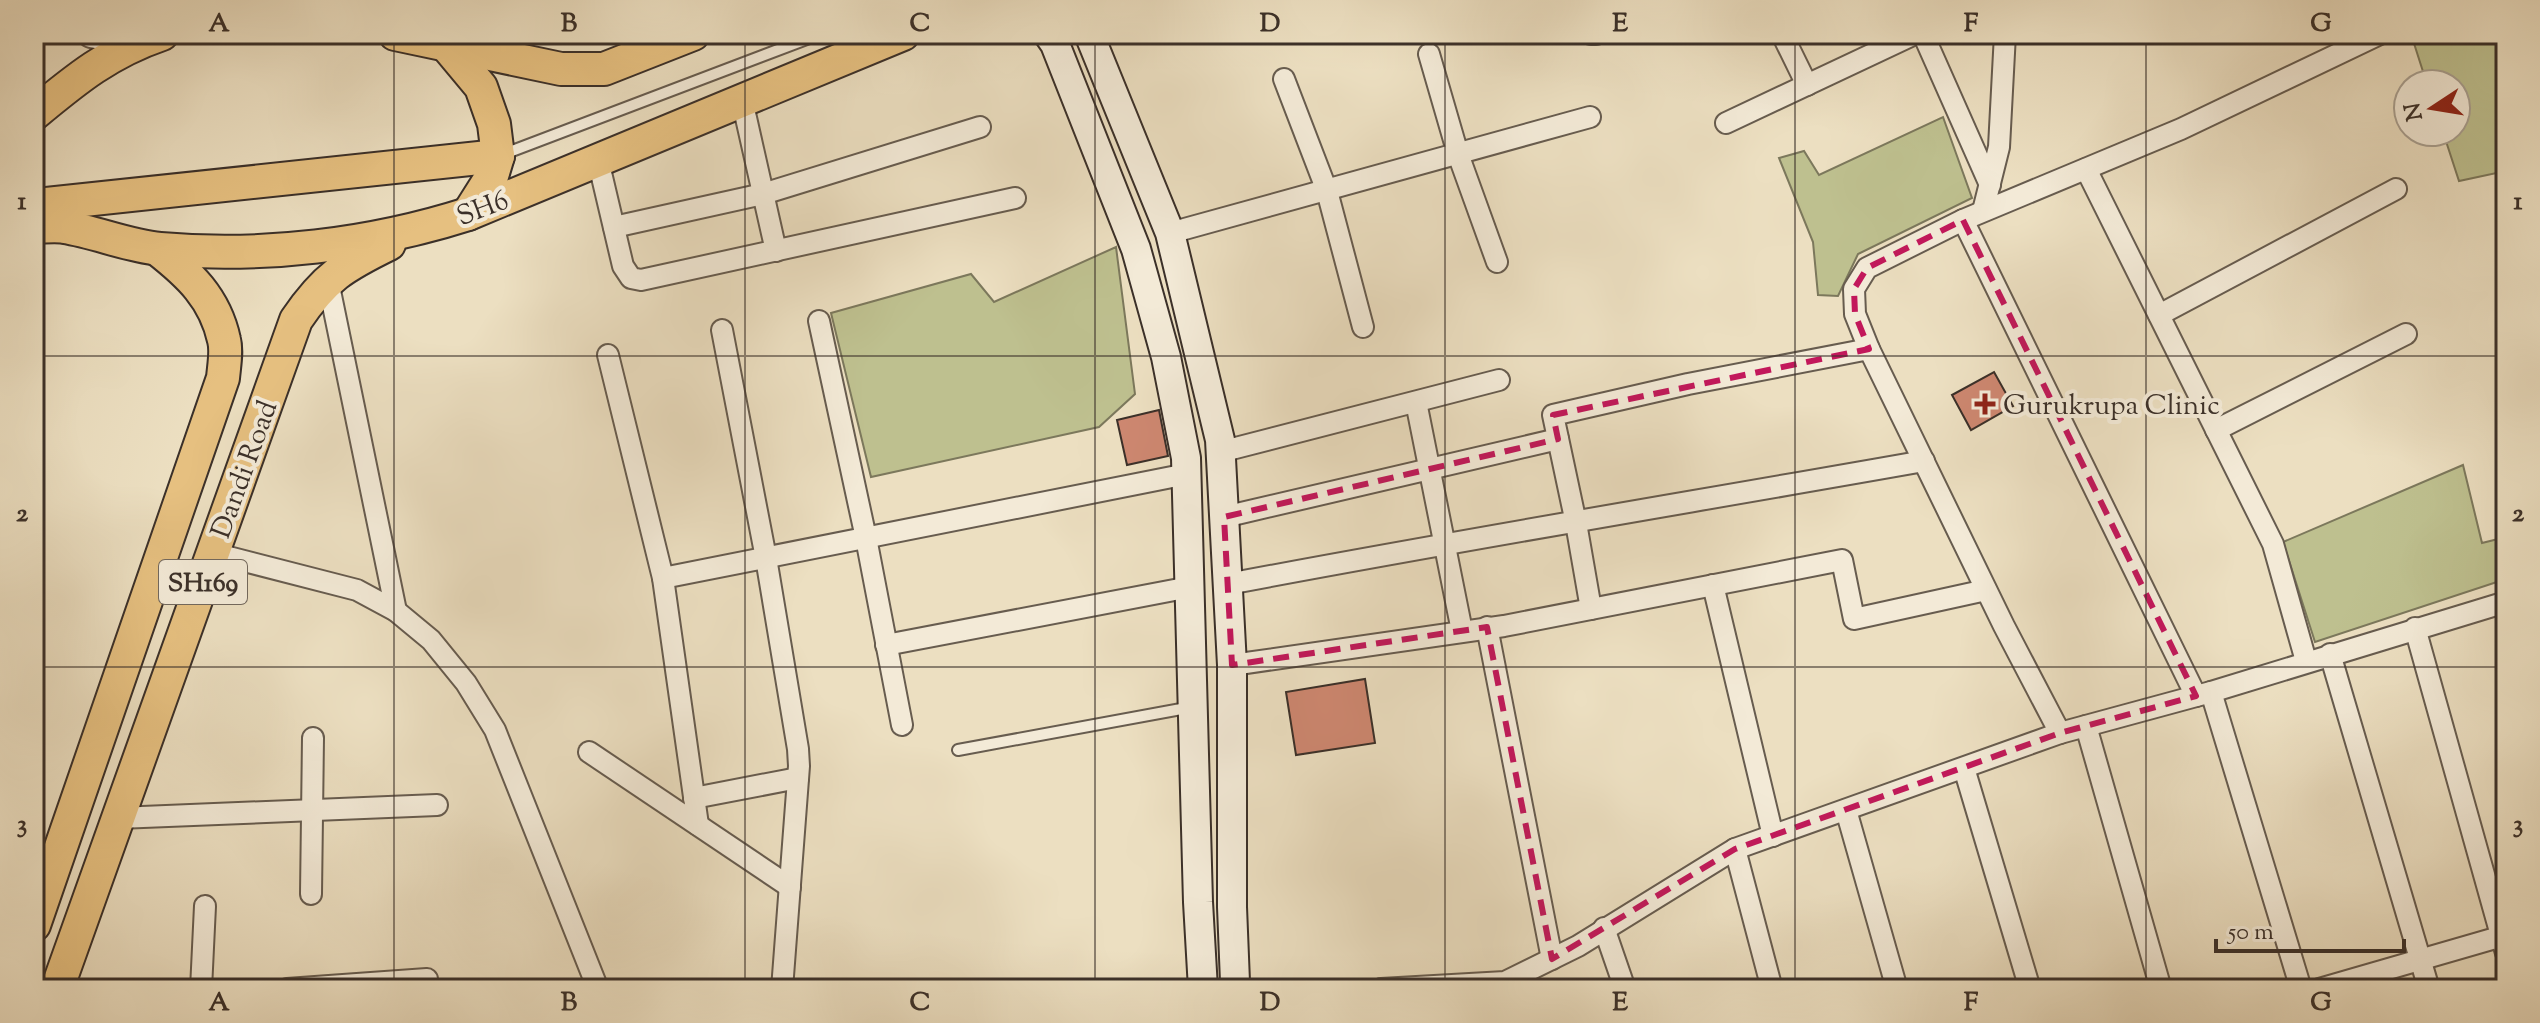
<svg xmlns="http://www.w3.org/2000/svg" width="2540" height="1023" viewBox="0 0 2540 1023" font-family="'Sorts Mill Goudy',serif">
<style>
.green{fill:#bec08f;stroke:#7c785c;stroke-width:2}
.building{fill:#cd8770;stroke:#3b3029;stroke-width:2}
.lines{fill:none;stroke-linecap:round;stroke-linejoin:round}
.service-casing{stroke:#675c4f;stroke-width:14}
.minor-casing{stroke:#675c4f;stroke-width:24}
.tertiary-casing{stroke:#675c4f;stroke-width:30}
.secondary-casing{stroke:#3b3029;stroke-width:32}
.primary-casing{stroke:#3b3029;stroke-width:36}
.service{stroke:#f3ead7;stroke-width:10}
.minor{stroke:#f3ead7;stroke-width:20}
.tertiary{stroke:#f3ead7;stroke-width:26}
.secondary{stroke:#f3ead7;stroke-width:28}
.primary{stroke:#e6c080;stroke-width:32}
.marked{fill:none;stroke:#c2185b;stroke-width:6;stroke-dasharray:16 10;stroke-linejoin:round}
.grid{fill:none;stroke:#3b3029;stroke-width:2;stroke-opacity:0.55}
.poi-dot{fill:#8f2418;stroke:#f3ead7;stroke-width:3}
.labels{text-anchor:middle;stroke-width:8;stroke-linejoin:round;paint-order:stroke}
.shield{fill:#f3ead7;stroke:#72685d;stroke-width:2}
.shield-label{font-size:26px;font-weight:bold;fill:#3b3029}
.street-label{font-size:28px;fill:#3b3029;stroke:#f3ead7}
.poi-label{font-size:28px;fill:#3b3029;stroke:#f3ead7;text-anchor:start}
.neatline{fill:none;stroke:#3b3029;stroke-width:3}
.grid-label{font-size:26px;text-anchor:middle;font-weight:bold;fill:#3b3029}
</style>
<rect width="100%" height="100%" fill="#ecdfc1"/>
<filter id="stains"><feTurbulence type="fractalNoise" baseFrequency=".0025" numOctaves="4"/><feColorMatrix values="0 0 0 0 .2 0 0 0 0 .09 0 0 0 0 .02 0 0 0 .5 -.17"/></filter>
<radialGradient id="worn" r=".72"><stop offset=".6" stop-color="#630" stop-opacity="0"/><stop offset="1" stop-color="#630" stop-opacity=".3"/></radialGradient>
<g class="green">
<polygon points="2411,34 2506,34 2506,171 2459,181 2443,132 2456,132 2456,84 2427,84"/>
<polygon points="1943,117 1972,198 1858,254 1838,296 1818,295 1813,242 1779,158 1804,151 1819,175"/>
<polygon points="1116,247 1135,394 1099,427 871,477 831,313 971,274 994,302"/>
<polygon points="2463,465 2482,543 2506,537 2506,579 2315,642 2283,542"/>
</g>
<g class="building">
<polygon points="1994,372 2013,406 1971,430 1952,395"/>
<polygon points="1159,410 1168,456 1127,465 1117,420"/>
<polygon points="1365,679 1375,743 1296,755 1286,692"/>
</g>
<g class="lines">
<defs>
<g id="service">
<polyline points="504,154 820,34"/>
<polyline points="958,750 1192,707"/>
</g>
<g id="minor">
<polyline points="1591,34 1596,34"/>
<polyline points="1782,34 1807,85"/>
<polyline points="1923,34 1990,185"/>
<polyline points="1429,54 1458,154 1497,262"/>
<polyline points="1284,79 1327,191 1363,327"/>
<polyline points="742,100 776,251"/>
<polyline points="1726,123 1915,34"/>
<polyline points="598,160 623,266 631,278 641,280 1015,198"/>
<polyline points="2086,169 2273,544 2306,661"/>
<polyline points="1983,211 1999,147 2005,34"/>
<polyline points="1963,220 2196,696"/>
<polyline points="614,227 763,194 980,127"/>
<polyline points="1170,233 1590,117"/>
<polyline points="328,281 396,611"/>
<polyline points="2159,315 2396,189"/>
<polyline points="819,321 866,538 902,725"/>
<polyline points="722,330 766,558 798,749 799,766 782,989"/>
<polyline points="608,355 663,578 698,825"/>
<polyline points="1416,402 1462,631"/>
<polyline points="2216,430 2406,334"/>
<polyline points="1220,452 1499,380"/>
<polyline points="1224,517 1558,439"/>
<polyline points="213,553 357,590 396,611 431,640 466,683 495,730 598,989"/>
<polyline points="663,578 1187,474"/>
<path d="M1228,584c231,-44 464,-82 696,-123"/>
<polyline points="1713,585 1773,836"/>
<polyline points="1591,609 1576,523 1553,415 1688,384 1869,349"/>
<polyline points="1487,627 1552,959"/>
<polyline points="2415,628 2506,953"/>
<polyline points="886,645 1190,587"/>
<polyline points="2330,654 2429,989"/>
<polyline points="1232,665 1504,626 1842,560 1854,619 1986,590"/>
<polyline points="2211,692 2301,989"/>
<polyline points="2086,726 2161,989"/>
<polyline points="2060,733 2004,626 1869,349 1855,314 1854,289 1867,268 1963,220 2181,129 2380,34"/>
<polyline points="589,752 790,887"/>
<polyline points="1964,768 2030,989"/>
<polyline points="694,798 798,778"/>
<polyline points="1846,810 1897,989"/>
<polyline points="118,818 437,805"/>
<polyline points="1735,849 1772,989"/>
<polyline points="311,894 313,738"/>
<polyline points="1604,928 1625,989"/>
<polyline points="201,989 205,906"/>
<polyline points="287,989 427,979"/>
<polyline points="1381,989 1505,982 1578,946 1735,849 2060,733 2211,692 2506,602"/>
<polyline points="2319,989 2506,935"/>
</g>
<polyline id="tertiary" points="91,34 137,43"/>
<g id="secondary">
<polyline points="1048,34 1055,44 1136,249 1166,357 1186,458 1198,902 1203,989"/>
<polyline points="1089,34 1170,233 1220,440 1232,665 1232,907 1235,982"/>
</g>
<g id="primary">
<polyline points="395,34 561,69 604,69 693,34"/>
<polyline points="446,45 481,87 494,124 498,156 492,176 468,214"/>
<path d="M34,114c42,-35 75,-62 128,-80"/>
<polyline points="37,205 498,156"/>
<path d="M34,227c10,0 21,-2 30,0 32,5 64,19 96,22 102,9 211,-4 308,-35l435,-180"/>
<path d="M34,925l189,-547c1,-12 4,-27 1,-38 -9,-42 -35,-66 -67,-91"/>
<path d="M57,989l239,-669c29,-43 48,-54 93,-76"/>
</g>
</defs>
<use href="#service" class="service-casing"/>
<use href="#minor" class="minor-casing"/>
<use href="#tertiary" class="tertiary-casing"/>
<use href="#secondary" class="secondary-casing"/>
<use href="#primary" class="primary-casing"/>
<use href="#service" class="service"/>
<use href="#minor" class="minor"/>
<use href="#tertiary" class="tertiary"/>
<use href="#secondary" class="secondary"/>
<use href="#primary" class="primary"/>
</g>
<path class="marked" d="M1963,220l233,476 -136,37 -325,116 -183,110 -65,-332 -255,38 -8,-148 334,-78 -5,-24 316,-66 -14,-35 -1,-25 13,-21z"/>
<path class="grid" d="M394,34v955M745,34v955M1095,34v955M1445,34v955M1795,34v955M2146,34v955M34,356h2472M34,667h2472"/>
<path class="poi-dot" d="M1981 392h8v8h8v8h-8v8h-8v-8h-8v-8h8z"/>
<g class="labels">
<rect class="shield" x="159" y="560" width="88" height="44" rx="6"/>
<g class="shield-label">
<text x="203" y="591">SH169</text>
</g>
<g class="street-label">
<text transform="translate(482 207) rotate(-21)" y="10">SH6</text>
<text transform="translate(243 469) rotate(-70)" y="10">Dandi Road</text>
</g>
<g class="poi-label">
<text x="2003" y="414">Gurukrupa Clinic</text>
</g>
</g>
<rect width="2540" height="1023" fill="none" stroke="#ecdfc1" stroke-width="88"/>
<g transform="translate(2432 108) rotate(258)"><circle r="38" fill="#f3ead7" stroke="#a9a091" stroke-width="2"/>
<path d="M0-6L14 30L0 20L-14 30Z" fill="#8f2418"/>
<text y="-12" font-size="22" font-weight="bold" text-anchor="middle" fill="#3b3029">N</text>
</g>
<path d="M2216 939v12h188v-12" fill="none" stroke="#3b3029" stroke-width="4"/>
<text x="2228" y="939" font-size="24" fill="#3b3029" stroke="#f3ead7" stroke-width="6" paint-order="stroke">50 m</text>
<rect x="44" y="44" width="2452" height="935" class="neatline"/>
<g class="grid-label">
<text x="219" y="31">A</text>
<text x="569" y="31">B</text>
<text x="920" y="31">C</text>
<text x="1270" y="31">D</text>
<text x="1620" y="31">E</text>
<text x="1971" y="31">F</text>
<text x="2321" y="31">G</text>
<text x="22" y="209">1</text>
<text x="2518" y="209">1</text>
<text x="22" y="521">2</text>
<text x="2518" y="521">2</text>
<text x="22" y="832">3</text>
<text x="2518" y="832">3</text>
<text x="219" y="1010">A</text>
<text x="569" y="1010">B</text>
<text x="920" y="1010">C</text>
<text x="1270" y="1010">D</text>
<text x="1620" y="1010">E</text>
<text x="1971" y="1010">F</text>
<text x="2321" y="1010">G</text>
</g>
<rect width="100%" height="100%" filter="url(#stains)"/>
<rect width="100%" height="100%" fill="url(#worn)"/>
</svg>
